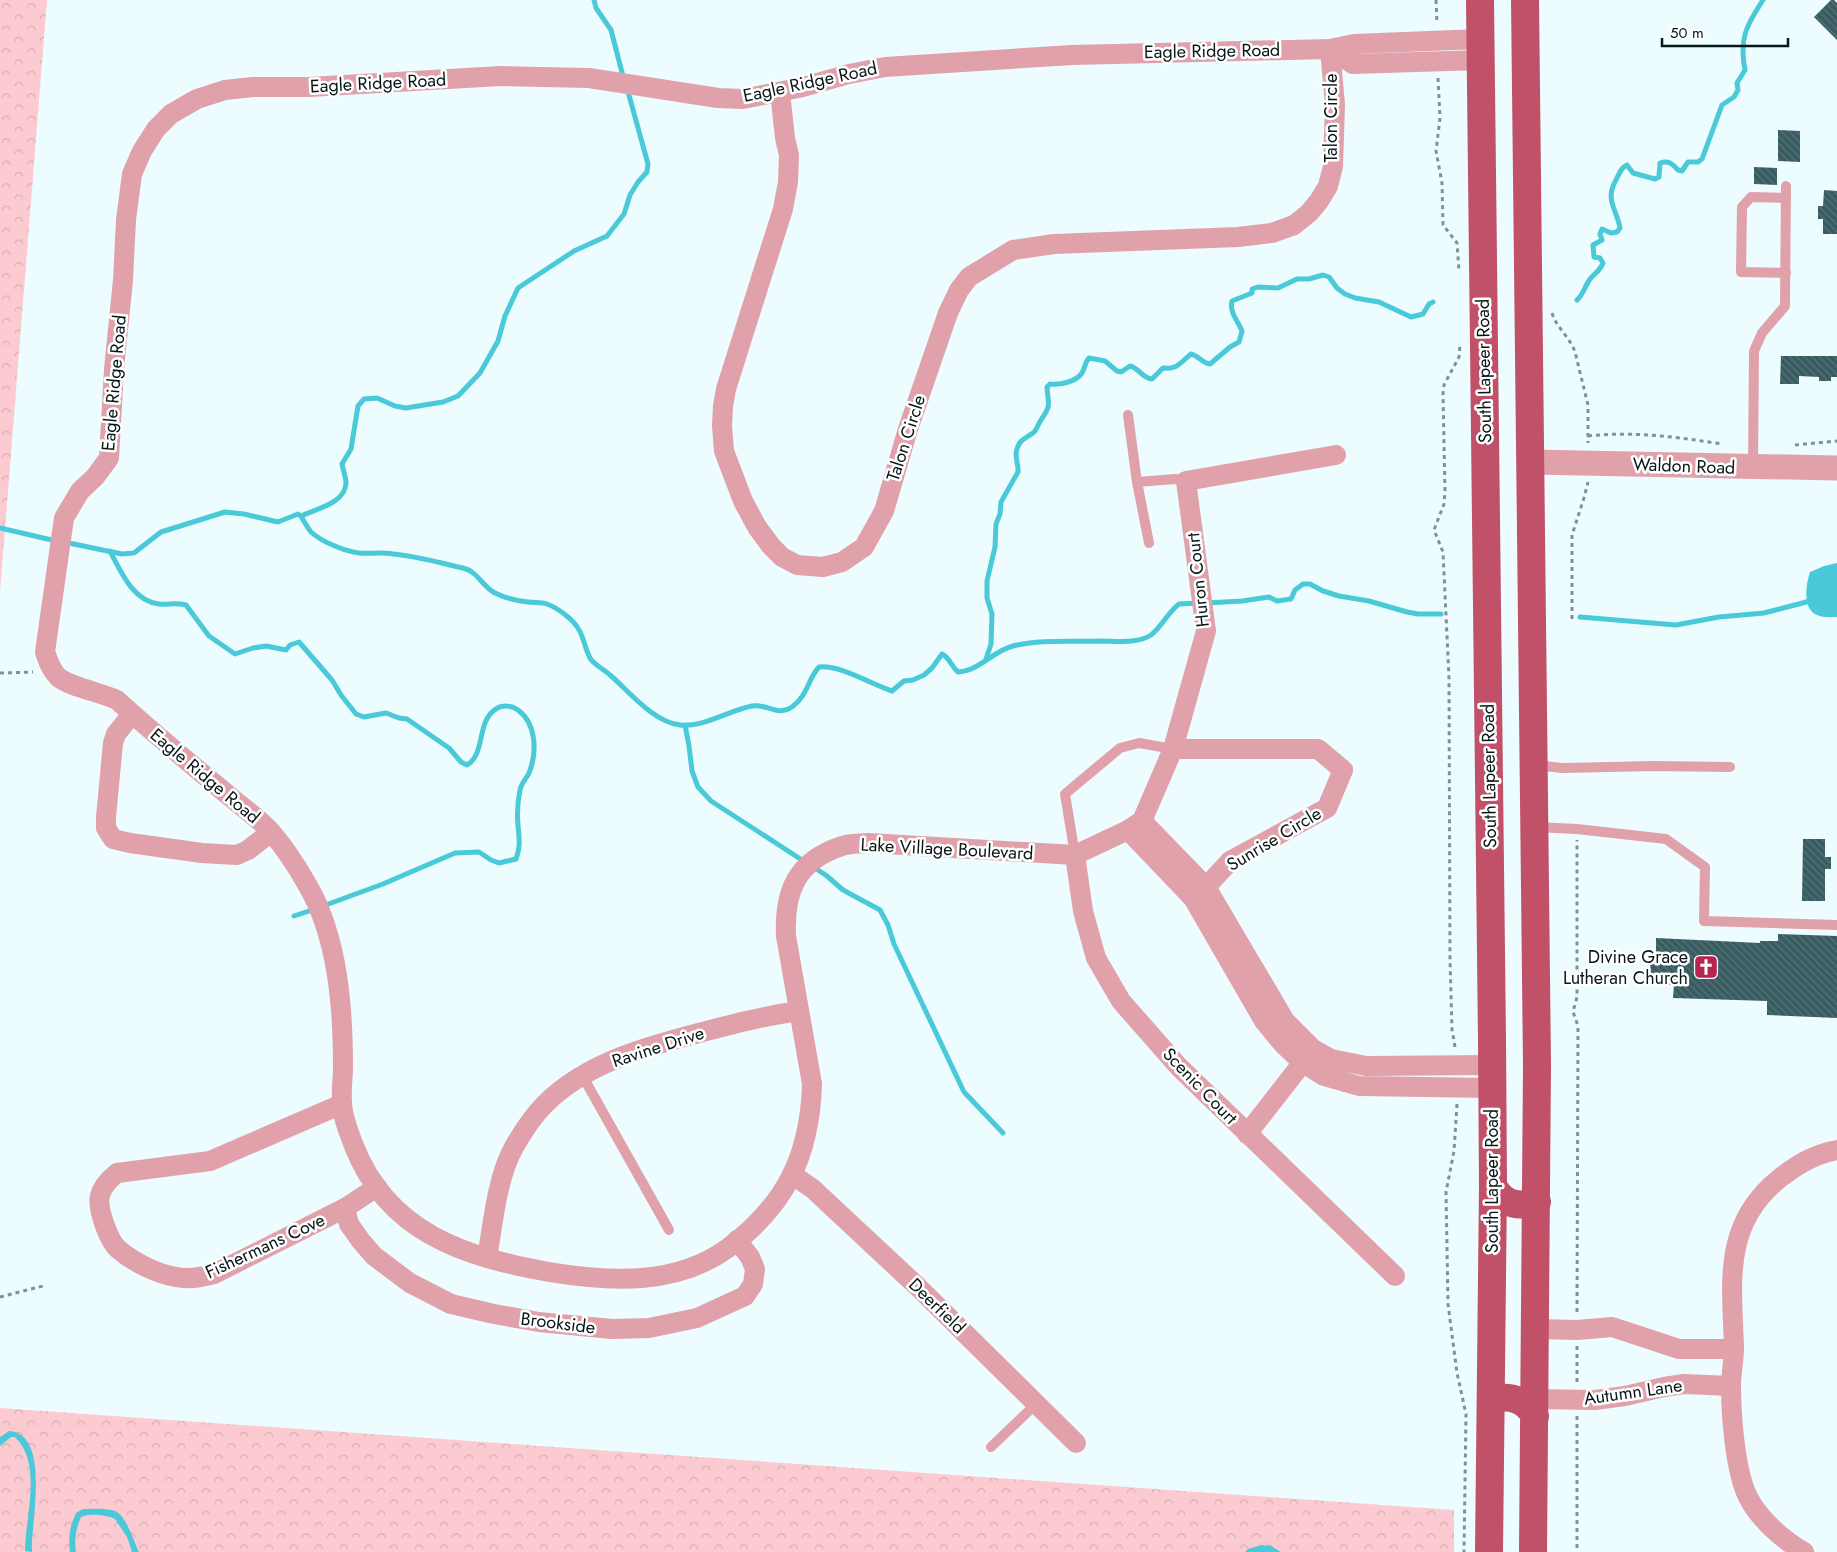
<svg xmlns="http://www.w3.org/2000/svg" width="1837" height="1552" viewBox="0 0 1837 1552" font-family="Jost,sans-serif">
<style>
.park{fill:url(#park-crowns)}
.water{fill:#4ac9d9}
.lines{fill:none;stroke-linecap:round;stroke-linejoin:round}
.stream{stroke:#4ac9d9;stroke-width:5}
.building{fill:url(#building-back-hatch)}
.path{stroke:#819193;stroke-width:3;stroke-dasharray:4 4;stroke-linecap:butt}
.service{stroke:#e1a1aa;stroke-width:10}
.minor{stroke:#e1a1aa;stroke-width:20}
.tertiary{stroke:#e1a1aa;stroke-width:25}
.primary{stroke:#c15169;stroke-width:28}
.labels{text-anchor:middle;stroke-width:5;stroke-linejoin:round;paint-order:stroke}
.street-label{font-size:18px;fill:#071618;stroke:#fff}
.poi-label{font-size:18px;fill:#071618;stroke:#fff;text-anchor:end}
</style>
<defs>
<pattern id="park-crowns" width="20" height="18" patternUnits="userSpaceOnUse" patternTransform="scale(1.25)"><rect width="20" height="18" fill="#fccbd1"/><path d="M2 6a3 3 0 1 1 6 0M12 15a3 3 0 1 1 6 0" fill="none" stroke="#d6aeb3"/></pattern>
<pattern id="building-back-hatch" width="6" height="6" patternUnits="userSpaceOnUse" patternTransform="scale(1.25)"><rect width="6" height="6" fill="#385c61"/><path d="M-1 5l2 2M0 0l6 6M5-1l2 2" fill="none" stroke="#577377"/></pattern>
</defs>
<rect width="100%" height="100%" fill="#ecfcff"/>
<g class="park">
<polygon points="0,0 51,0 47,0 0,592"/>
<polygon points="0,1408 1454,1510 1454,1552 0,1552"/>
</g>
<g class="water">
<path d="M1837,563v54c-6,0 -14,1 -20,-2 -15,-6 -11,-31 -7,-43l14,-6z"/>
<path d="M9,1431c43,3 21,94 23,121l-7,-1c0,-34 18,-87 -10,-114h-4l-11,9v-9z"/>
<path d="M83,1509c9,0 23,-1 32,2 11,4 19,31 24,41h-7l-5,-15 -12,-18c-8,-4 -26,-6 -34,-2 -5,11 -7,23 -5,35h-6c-2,-14 0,-27 6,-39z"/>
<polygon points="1261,1545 1271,1546 1281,1552 1245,1552 1248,1549"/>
</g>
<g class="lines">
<g class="stream">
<polyline points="594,0 596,8 611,30 624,80"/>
<path d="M1577,300c6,-5 8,-14 13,-21 5,-6 10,-8 13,-16l-3,-5 -6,-1 -1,-12 9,-5 -2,-6 2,-5 9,4 6,-1 3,-4c-4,-21 -16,-28 -3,-50 3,-6 4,-10 10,-13l6,8 22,6 4,-2 1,-14c9,-3 12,1 18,7l4,1 6,-9h10l4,-3 20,-54 12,-8 4,-7 -1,-7 8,-13c-6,-31 1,-44 18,-70"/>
<path d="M301,516c3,5 6,11 10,16 11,10 33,19 48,21 11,1 23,-1 34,1 24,2 47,9 70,14 14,3 20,19 32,25 10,5 23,8 33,9 6,1 13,0 19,2 11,4 27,16 32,26 5,8 6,19 11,28 4,7 14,11 20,17 19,16 43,47 70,50 22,3 50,-15 72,-19 14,-3 26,11 40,1 17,-13 15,-27 27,-40 23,-2 51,17 73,24l12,-10 9,-1 11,-5 8,-7 10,-14c8,4 9,12 16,18 21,-1 35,-21 55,-26 28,-7 60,-4 89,-5 15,0 35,3 49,-6 10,-7 17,-23 28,-31l20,-1"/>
<polyline points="0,528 56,541"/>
<path d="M64,542l58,12 12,-1 27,-21 64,-20 19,2 34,8 20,-8 3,2c14,-7 44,-12 45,-33 0,-6 -3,-13 -4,-19l9,-15 7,-43 6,-7 13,-1 18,8 11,2 37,-6 15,-6 22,-23 18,-32 7,-25 13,-28 56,-37 33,-15 17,-22 6,-19 8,-13 9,-10 1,-8 -21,-76"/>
<path d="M110,551c11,21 23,50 49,53 10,1 15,-2 27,1l23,31 26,18 18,-6 13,-2 20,4 4,-5 9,-3 33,38 9,15 15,19 8,3 22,-4 13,5 8,1 42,29 12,14 6,3c19,-11 9,-44 29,-56 6,-4 16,-4 22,1 19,14 19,43 11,63 -3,6 -8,11 -9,17 -2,10 -3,25 -2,35 1,13 3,21 -2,34l-17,4 -8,-3 -12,-8 -24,1 -72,31 -60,22"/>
<polyline points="1207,603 1242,601 1269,597 1277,601 1291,599 1295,590 1303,584 1310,584 1323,591 1339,596 1369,601 1407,612 1418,614 1441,614"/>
<polyline points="1580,617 1676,625 1719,617 1764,613 1814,600"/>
<path d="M986,659l5,-15 1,-30 -5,-16v-17l8,-34 1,-23 4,-10 1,-12 17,-30c1,-7 -4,-15 -1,-23 2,-9 9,-11 16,-16 4,-3 5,-9 8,-13 11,-16 7,-15 6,-33l3,-3c10,1 26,-2 32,-11 3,-5 3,-11 7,-15l16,3 12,10 4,1 9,-6c9,2 12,12 22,13l11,-11c14,2 18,-6 28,-14 8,2 11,9 19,10l20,-17 9,-5 3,-11c-4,-10 -13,-19 -10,-30l20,-8v-4l6,-2 20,1 19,-9h12l14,-4 6,2 8,11 8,6 10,4 24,4 32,15 12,-3 6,-10 4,-2"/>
<polyline points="685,725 689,746 692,771 698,787 711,801 805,862"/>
<polyline points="812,866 827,876 843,890 880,910 888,925 894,944 964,1092 1003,1133"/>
<polyline points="294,916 315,909"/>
</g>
</g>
<g class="building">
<polygon points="1831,0 1834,0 1837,3 1837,40 1814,17"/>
<polygon points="1778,130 1800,131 1800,162 1778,161"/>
<polygon points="1754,167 1777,168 1777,185 1754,184"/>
<polygon points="1824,190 1837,191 1837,234 1823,234 1823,219 1818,219 1818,206 1823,206"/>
<polygon points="1781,356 1837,356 1837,377 1831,377 1831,381 1819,381 1819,377 1799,376 1799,384 1780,384"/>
<polygon points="1803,839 1825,839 1825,857 1831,857 1831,869 1825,869 1825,901 1802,901"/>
<polygon points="1778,934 1837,936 1837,1018 1767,1015 1767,1001 1673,998 1674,985 1651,984 1650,960 1652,960 1652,951 1656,951 1656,938 1760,943 1760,941 1778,941"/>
</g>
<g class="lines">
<g class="path">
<polyline points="1436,0 1437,24"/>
<polyline points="1438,78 1440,118 1436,151 1442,183 1443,225 1457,243 1459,271"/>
<path d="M1552,313c5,16 18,24 23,39l13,53v38"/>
<path d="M1588,436c46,-5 89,1 134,8"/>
<polyline points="1795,445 1837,441"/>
<polyline points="1572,619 1572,535 1584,498 1588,482"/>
<polyline points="0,673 33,672"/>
<polyline points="1455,1047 1452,1029 1450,959 1449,678 1443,552 1434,530 1444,504 1445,491 1443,394 1444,385 1459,357 1460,344"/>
<polyline points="1457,1104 1454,1151 1446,1192 1448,1304 1457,1373 1466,1414 1464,1552"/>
<polyline points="0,1297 43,1286"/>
<polyline points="1577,1312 1578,1026 1573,1012 1577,997 1577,840"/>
<polyline points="1577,1346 1577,1382"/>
<polyline points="1577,1416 1577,1552"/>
</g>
<g class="service">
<polyline points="1786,273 1741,272 1742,207 1751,197 1786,198"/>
<polyline points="1128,415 1137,482"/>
<polyline points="1753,466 1754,351 1762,333 1785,306 1786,186"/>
<polyline points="1149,543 1137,482 1175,479 1186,481"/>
<polyline points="1535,765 1562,768 1654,766 1730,767"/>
<polyline points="1535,827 1577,829 1666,839 1705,867 1704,921 1837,925"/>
<polyline points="1075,855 1065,794 1120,748 1139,743 1173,749"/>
<polyline points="582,1075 669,1230"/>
<polyline points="991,1447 1036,1404"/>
</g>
<g class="minor">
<polyline points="1330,49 1353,64 1480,60"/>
<polyline points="780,92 785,138 789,155 788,182 783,209 726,389 723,406 722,426 724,451 743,501 757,527 771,546 782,557 797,565 823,567 842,562 864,547 884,511 908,429 948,313 959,290 969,277 1013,250 1054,244 1238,237 1272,233 1294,225 1309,213 1319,201 1328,186 1333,166 1335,105 1330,49"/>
<polyline points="132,714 116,734 113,743 106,817 106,828 113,839 130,843 202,853 237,855 248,850 271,832"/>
<polyline points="1173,749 1318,749 1343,770 1327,808 1230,861 1206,887 1196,895"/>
<path d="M1142,821l-14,9 -53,25 -206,-12c-9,1 -19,0 -27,3 -46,15 -58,46 -56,90l26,148c-2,71 -26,121 -84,164 -52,38 -118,34 -179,24 -84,-15 -161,-39 -195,-126 -5,-13 -12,-30 -12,-44 -1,-12 1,-24 1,-35 0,-59 -5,-129 -35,-181 -9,-16 -24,-39 -36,-53 -12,-14 -30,-26 -44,-38 -37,-31 -75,-62 -111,-95 -15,-7 -49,-14 -59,-23 -7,-7 -10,-16 -13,-25l19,-134 16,-27 15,-14 14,-19 5,-89 9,-89 3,-60 6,-46 10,-23 14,-22 15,-15 26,-15 28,-9 28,-3h56l192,-11 88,2 129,20 25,1 60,-12 46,-13 36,-7 187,-12 258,-6 24,-5 126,-5"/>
<polyline points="1142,821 1173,749 1206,631 1186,481 1336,455"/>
<polyline points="1142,821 1206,887 1285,1021 1313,1049 1331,1059 1366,1066 1492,1065"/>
<polyline points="1128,830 1193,898 1264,1021 1283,1044 1303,1063 1324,1076 1359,1086 1492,1088"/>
<polyline points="1075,855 1083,911 1096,958 1121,1001 1178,1066 1395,1276"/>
<path d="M342,1104l-132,57 -93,12c-21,17 -21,28 -12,53 3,8 7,18 13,23 15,13 39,25 58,28 13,3 26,0 38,-3l131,-66 32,-21"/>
<polyline points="1247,1134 1311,1052"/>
<polyline points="793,1175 813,1189 919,1288 1076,1443"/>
<polyline points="345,1208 349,1224 361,1241 374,1256 410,1283 451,1304 494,1314 539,1322 612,1329 649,1328 697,1318 745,1296 753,1284 755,1269 750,1257 737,1240"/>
<path d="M487,1258c6,-34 10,-81 27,-111 8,-14 19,-31 31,-43 40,-40 97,-56 150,-70 34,-9 68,-18 104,-23"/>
<polyline points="1536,1329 1577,1330 1612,1327 1679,1349 1734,1349"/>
<polyline points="1535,1399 1595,1400 1625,1396 1664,1387 1684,1384 1731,1386"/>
<path d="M1804,1552c-21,-12 -45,-33 -56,-55 -13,-26 -17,-82 -17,-112 0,-12 3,-25 3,-37 -2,-66 -12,-124 46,-170 18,-14 35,-24 57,-28"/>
</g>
<polyline class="tertiary" points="1532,462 1837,468"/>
<g class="primary">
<polyline points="1480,0 1492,1040 1493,1186 1489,1552"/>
<polyline points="1525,0 1537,1065 1533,1552"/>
<path d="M1493,1186c10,18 24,22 44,16"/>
<path d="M1491,1399c20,-4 34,0 44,17"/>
</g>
</g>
<defs>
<symbol id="church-square" viewBox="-11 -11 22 22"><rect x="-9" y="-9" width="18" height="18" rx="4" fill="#b52550" stroke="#fff"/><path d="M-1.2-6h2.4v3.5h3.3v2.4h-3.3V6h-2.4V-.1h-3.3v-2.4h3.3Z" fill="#fff"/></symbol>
</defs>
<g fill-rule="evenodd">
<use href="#church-square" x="1692" y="953" width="28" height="28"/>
</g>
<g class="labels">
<g class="street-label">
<text transform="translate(1212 51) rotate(-1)" y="6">Eagle Ridge Road</text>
<text transform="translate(810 82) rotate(-12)" y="6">Eagle Ridge Road</text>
<text transform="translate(378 83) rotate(-3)" y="6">Eagle Ridge Road</text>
<text transform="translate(1331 118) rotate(-90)" y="6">Talon Circle</text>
<text transform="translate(1484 371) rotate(-91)" y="6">South Lapeer Road</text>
<text transform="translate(114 383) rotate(-85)" y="6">Eagle Ridge Road</text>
<text transform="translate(906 438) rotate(-72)" y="6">Talon Circle</text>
<text transform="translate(1684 466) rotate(2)" y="6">Waldon Road</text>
<text transform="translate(1198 580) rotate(-96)" y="6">Huron Court</text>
<text transform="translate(205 776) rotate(40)" y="6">Eagle Ridge Road</text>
<text transform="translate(1489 776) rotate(-91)" y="6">South Lapeer Road</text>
<text transform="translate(1274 839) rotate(-31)" y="6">Sunrise Circle</text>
<text transform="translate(947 849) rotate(3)" y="6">Lake Village Boulevard</text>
<text transform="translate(658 1047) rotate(-18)" y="6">Ravine Drive</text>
<text transform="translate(1200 1086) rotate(46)" y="6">Scenic Court</text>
<text transform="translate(1492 1181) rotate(-90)" y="6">South Lapeer Road</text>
<text transform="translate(265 1246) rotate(-25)" y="6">Fishermans Cove</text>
<text transform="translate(937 1306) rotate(44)" y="6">Deerfield</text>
<text transform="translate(558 1323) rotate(7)" y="6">Brookside</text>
<text transform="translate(1633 1392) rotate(-8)" y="6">Autumn Lane</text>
</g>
<g class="poi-label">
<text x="1688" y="963">Divine Grace<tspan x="1688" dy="21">Lutheran Church</tspan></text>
</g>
</g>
<path d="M1662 38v8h126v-8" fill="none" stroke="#071618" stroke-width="2.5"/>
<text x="1670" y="38" font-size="15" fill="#071618" stroke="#ffffff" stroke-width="4" paint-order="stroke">50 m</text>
</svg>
